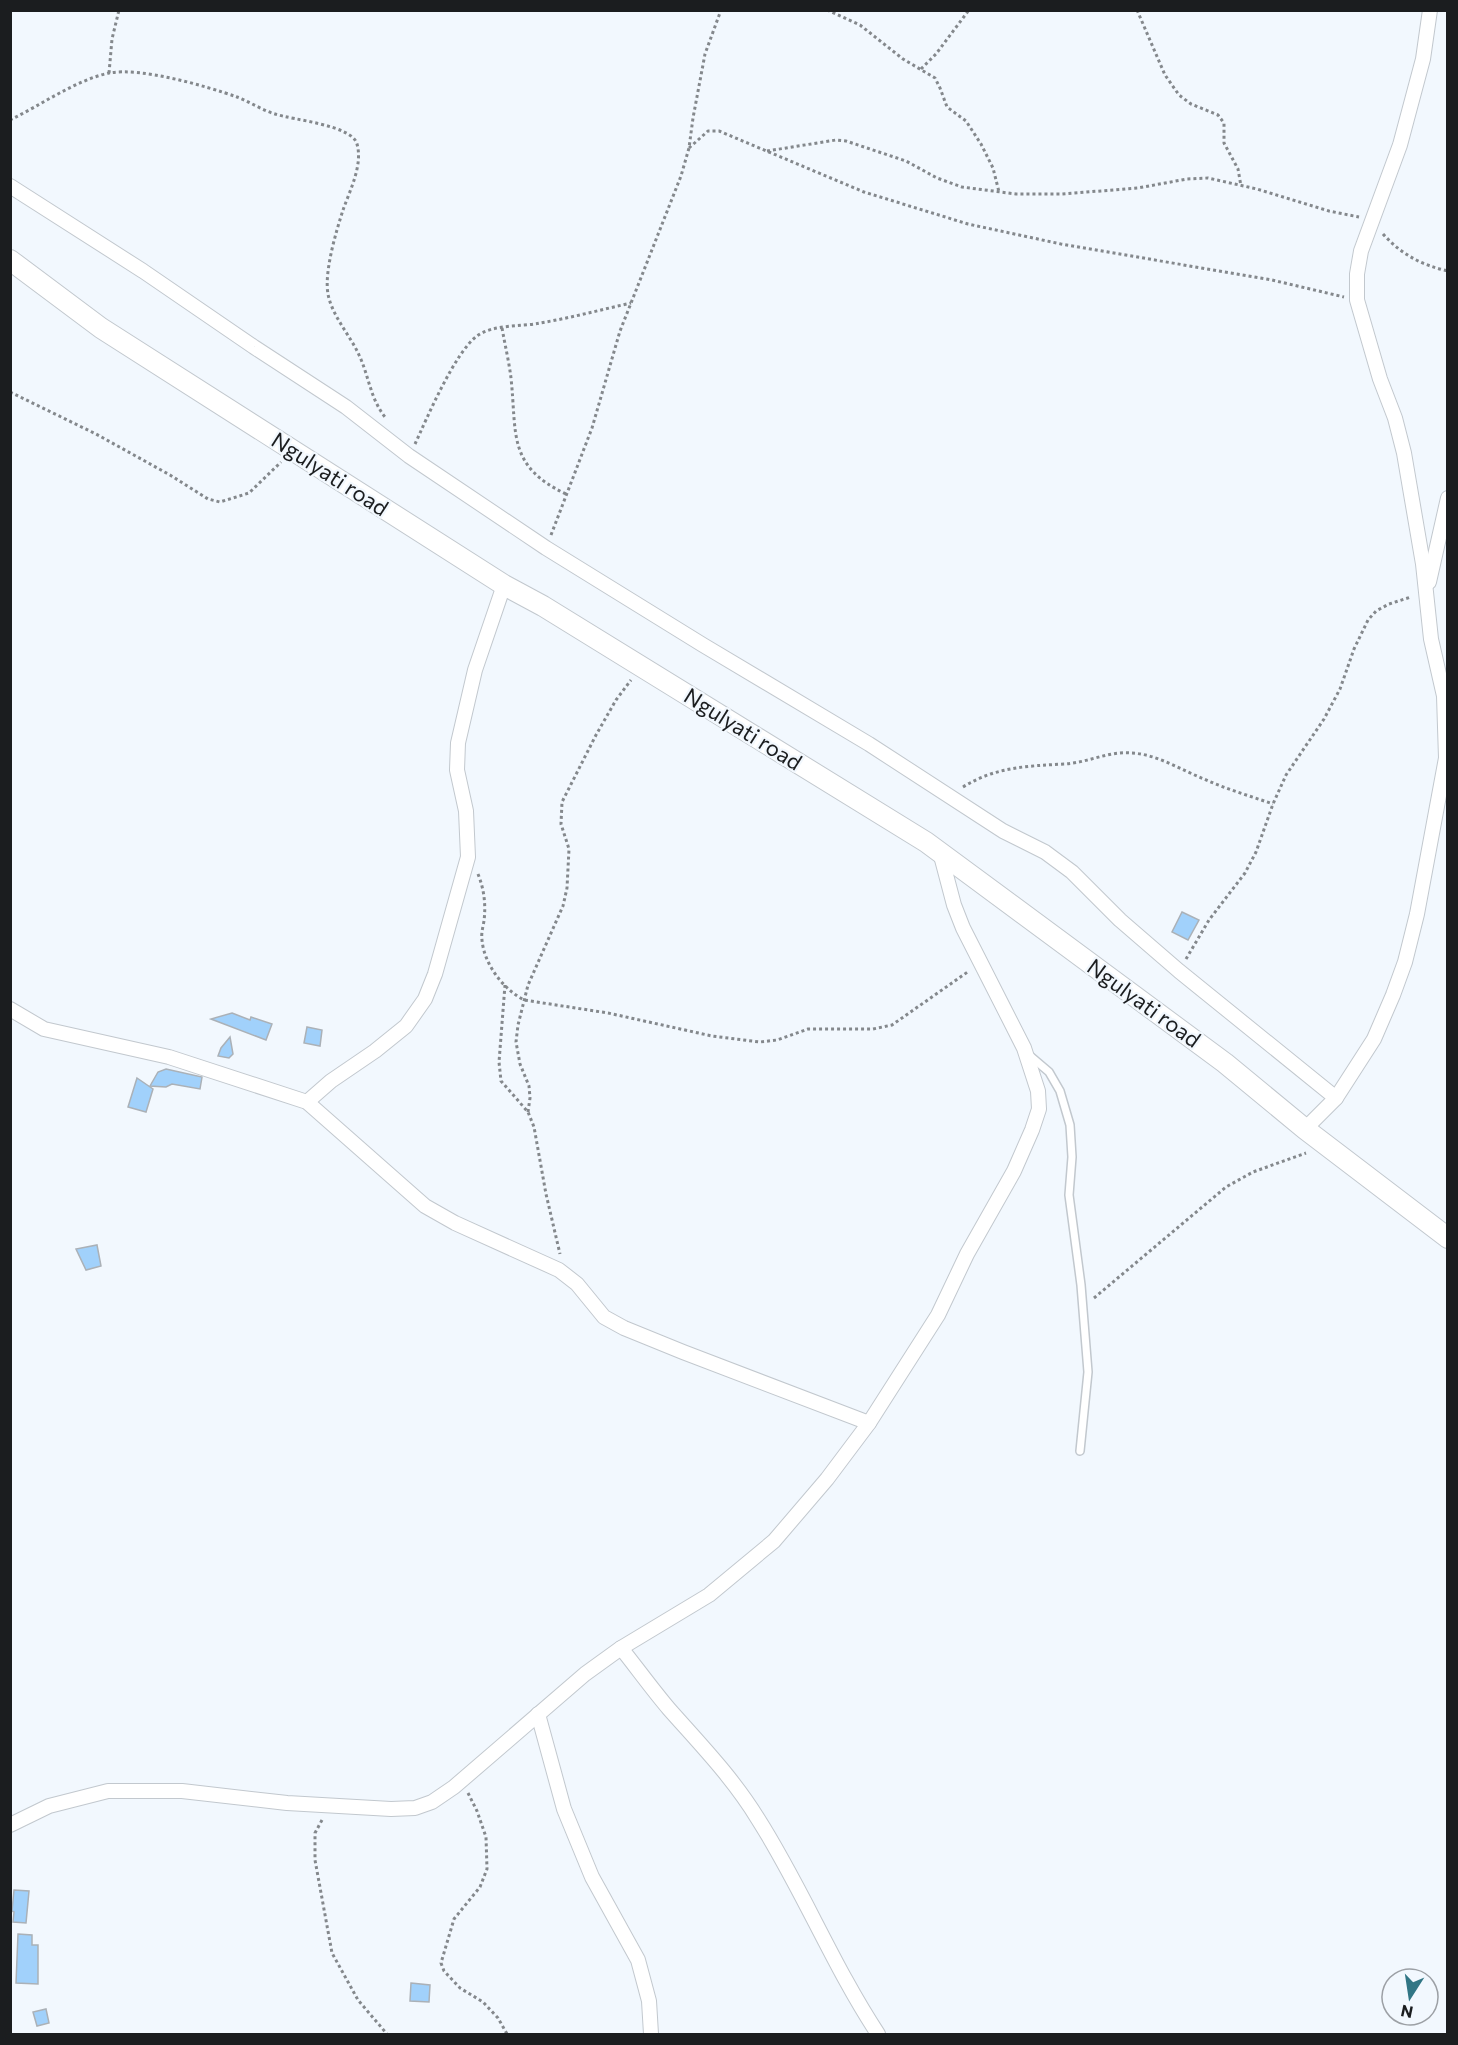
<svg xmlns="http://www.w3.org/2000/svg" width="1458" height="2045" viewBox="0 0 1458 2045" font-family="Commissioner,sans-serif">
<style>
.building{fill:#a1d1fb;stroke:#abb1b7;stroke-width:1.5}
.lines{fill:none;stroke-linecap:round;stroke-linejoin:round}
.service-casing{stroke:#c2c8ce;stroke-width:10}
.minor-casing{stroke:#c2c8ce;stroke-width:16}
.secondary-casing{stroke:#c2c8ce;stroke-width:22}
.path{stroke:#84888c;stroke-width:3;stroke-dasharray:3 3;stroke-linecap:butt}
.service{stroke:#fff;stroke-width:7}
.minor{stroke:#fff;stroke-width:14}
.secondary{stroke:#fff;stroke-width:20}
.labels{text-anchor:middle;stroke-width:4.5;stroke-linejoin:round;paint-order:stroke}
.street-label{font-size:22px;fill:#1b1d1f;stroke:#f2f8fe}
</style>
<rect width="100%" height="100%" fill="#f2f8fe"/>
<g class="building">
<polygon points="1182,912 1199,920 1188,940 1172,932"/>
<polygon points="232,1013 250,1020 251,1017 272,1024 266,1040 211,1019"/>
<polygon points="307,1027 322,1030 320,1046 304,1043"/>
<polygon points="230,1037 233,1054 229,1058 218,1056 221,1048"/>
<polygon points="166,1069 202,1077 200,1089 172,1084 166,1087 150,1086 158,1072"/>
<polygon points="137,1078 153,1089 146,1112 128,1107"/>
<polygon points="97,1245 101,1266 86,1270 76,1249"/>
<polygon points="14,1890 29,1891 26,1923 13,1922 14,1912 12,1911"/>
<polygon points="18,1934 32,1935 32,1945 38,1945 38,1984 16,1983"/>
<polygon points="411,1983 430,1985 429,2002 410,2001"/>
<polygon points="46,2009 49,2023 37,2026 33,2012"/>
</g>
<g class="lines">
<defs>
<polyline id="service" points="1029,1055 1049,1072 1060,1091 1070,1125 1072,1157 1069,1195 1081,1285 1088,1372 1080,1451"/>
<g id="minor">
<polyline points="10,186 143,271 254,347 346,407 409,456 546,548 703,645 869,744 1003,831 1045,852 1072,872 1120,920 1179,971 1336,1098"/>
<polyline points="1429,582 1448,498"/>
<polyline points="10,1009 44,1029 169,1057 307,1102 425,1206 455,1223 559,1270 577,1284 604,1317 624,1328 683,1352 869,1423"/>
<polyline points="307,1102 331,1081 375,1051 406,1026 425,999 435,974 468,857 466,811 457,770 458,743 475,670 504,585"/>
<polyline points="1305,1129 1336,1098 1374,1039 1393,995 1405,962 1417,914 1446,758 1444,696 1431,639 1423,564 1404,453 1395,418 1380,379 1357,300 1357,274 1361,251 1400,145 1423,59 1430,10"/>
<path d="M621,1648c16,20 31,41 48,61 31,35 64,69 89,110 44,69 75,147 120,215"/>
<polyline points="538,1714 564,1809 592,1877 638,1960 649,2001 651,2034"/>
<polyline points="10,1825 49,1806 108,1791 182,1791 287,1803 391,1809 415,1808 432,1802 454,1787 585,1674 621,1648 709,1595 774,1541 827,1479 869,1423 938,1315 967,1254 1014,1171 1032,1130 1039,1109 1038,1091 1024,1048 963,928 954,905 940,852"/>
</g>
<polyline id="secondary" points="10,260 101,328 504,585 543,606 926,842 1225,1063 1305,1129 1448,1238"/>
</defs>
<use href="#service" class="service-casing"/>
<use href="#minor" class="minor-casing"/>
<use href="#secondary" class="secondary-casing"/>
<g class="path">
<polyline points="827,10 860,25 903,59 935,78 940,88 947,107 966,121 981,144 993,168 999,192"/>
<polyline points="1137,10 1165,75 1179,95 1191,104 1218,115 1224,123 1224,143 1238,169 1241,186"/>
<polyline points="921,69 936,54 969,10"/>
<polyline points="109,73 112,39 119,10"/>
<path d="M10,120c31,-15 66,-40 99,-47 32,-6 97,13 128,24 13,5 25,13 38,17 18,6 77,11 82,30 6,21 -7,46 -14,66 -7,22 -19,62 -15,84 4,22 22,41 31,61 10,21 11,43 26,62"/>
<polyline points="689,148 708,131 719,131 864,192 968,224 1061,244 1272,280 1344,297"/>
<polyline points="767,151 836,140 846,141 906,161 937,178 962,187 1016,194 1062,194 1138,188 1187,179 1208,178 1257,189 1329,211 1359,217"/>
<path d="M1383,234c18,20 38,31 65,37"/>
<path d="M502,328c3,17 7,34 9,50 6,56 -4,88 55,116"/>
<polyline points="10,392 96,434 170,475 208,499 220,502 249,493 281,462"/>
<path d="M415,444c12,-26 40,-92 62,-108 16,-12 44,-9 63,-13 30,-5 60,-13 91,-20"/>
<polyline points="551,535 592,428 620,331 681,176 689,148 693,118 705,54 721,10"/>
<path d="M963,787c32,-20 64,-21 101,-23 23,-1 44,-13 67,-11 26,1 50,17 73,26 22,10 46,17 69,25"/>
<path d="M478,874c6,15 8,30 6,47 -1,6 -3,12 -2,19 2,24 21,49 42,60l84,13 104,23 48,6 17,-2 31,-11h65l19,-4 77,-54"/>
<polyline points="1186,959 1209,920 1245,873 1256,852 1273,804 1286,775 1324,719 1340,689 1354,649 1368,620 1376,611 1389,604 1411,597"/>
<polyline points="505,985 499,1062 501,1081 528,1112 534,1127 546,1194 560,1254"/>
<polyline points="528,1112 530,1098 529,1086 520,1064 516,1042 518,1025 528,985 563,906 567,888 569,849 561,824 562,802 596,735 616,700 631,680"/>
<polyline points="1094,1298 1226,1187 1253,1172 1306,1153"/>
<polyline points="468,1793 477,1811 486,1837 487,1869 480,1887 454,1919 441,1963 444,1971 460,1988 483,2002 498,2018 507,2034"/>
<polyline points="322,1820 315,1833 315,1860 332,1953 358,2000 387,2034"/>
</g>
<use href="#service" class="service"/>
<use href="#minor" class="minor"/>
<use href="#secondary" class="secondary"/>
</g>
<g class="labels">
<g class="street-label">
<text transform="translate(330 474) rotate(33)" y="8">Ngulyati road</text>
<text transform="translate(743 729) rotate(32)" y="8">Ngulyati road</text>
<text transform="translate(1144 1003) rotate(36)" y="8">Ngulyati road</text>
</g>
</g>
<rect width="1458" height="2045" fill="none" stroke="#1b1d1f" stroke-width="24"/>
<g transform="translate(1410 1997) rotate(192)"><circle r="28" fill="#f2f8fe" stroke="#9ca0a5" stroke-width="1.5"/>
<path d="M0-4.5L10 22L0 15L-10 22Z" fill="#317685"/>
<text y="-9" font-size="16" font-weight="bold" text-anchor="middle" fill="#1b1d1f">N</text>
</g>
</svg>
